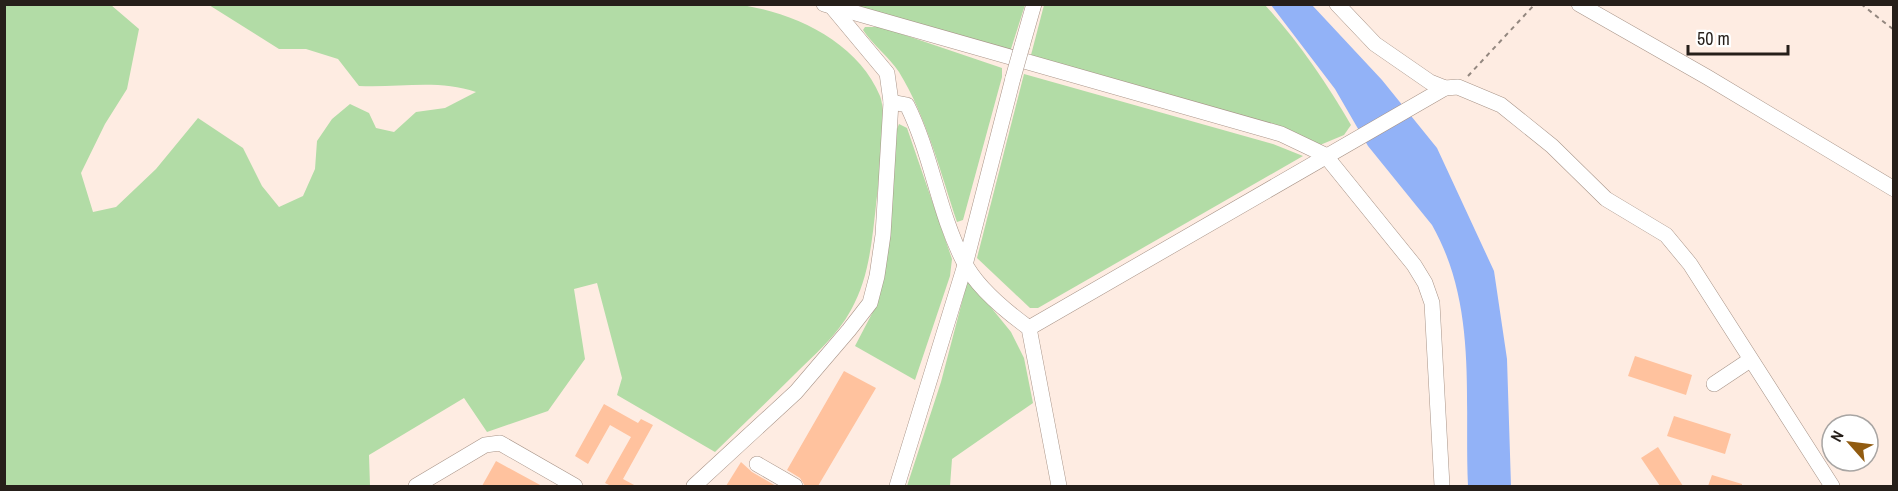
<svg xmlns="http://www.w3.org/2000/svg" width="1898" height="491" viewBox="0 0 1898 491" font-family="'Archivo Narrow',sans-serif">
<style>
.green{fill:#b2dca6}
.water{fill:#92b2f7}
.building{fill:#ffc29e}
.lines{fill:none;stroke-linecap:round;stroke-linejoin:round}
.minor-casing{stroke:#a89488;stroke-width:16}
.path{stroke:#93877f;stroke-width:2;stroke-dasharray:4.5 4.5;stroke-linecap:butt}
.minor{stroke:#fff;stroke-width:15}
.minor-bridge-casing{stroke:#a89488;stroke-width:16;stroke-linecap:butt}
.minor-bridge{stroke:#fff;stroke-width:15}
</style>
<rect width="100%" height="100%" fill="#feece2"/>
<g class="green">
<path d="M731,4c57,5 126,36 149,92 8,21 -1,84 -4,109 -4,36 -7,73 -25,105 -14,26 -37,45 -57,65 -26,26 -52,51 -79,77l-98,-57 5,-17 -25,-95 -23,6 11,70 -37,52 -61,21 -23,-34 -95,57 1,31h-365l-1,-481h107l28,24 -12,60 -22,35 -24,49 12,39 23,-5 40,-38 42,-51 45,30 19,38 17,21 24,-11 12,-27 2,-28 15,-22 18,-15 19,9 7,15 18,4 22,-20 29,-4 31,-16c-38,-13 -77,-4 -117,-6l-21,-27 -32,-10h-27l-70,-44z"/>
<polygon points="841,5 1025,5 1010,52"/>
<path d="M1044,5h221c33,36 61,77 86,120l-7,10 -24,10 -289,-90z"/>
<path d="M865,27h16l121,41v9l-39,143 -6,2c-17,-51 -30,-104 -58,-150 -10,-15 -26,-27 -36,-42z"/>
<polygon points="1024,74 1273,144 1303,156 1038,308 1030,308 977,258"/>
<polygon points="899,124 907,128 952,259 950,276 915,380 855,346 877,304 895,134"/>
<polygon points="968,279 1011,332 1024,358 1033,403 952,459 950,486 907,486 941,382"/>
</g>
<path class="water" d="M1271,5h41l70,75 55,68 57,123 13,88 4,127h-43c-4,-89 10,-180 -36,-261l-64,-79 -33,-57z"/>
<g class="building">
<polygon points="1635,356 1692,375 1686,395 1628,376"/>
<polygon points="844,371 876,388 818,486 805,486 800,478 787,470"/>
<polygon points="604,404 638,423 641,419 653,425 623,479 636,486 611,486 605,483 631,437 610,425 588,464 575,456"/>
<polygon points="1674,416 1731,434 1725,454 1667,436"/>
<polygon points="1658,447 1683,486 1660,486 1641,458"/>
<polygon points="496,461 518,473 542,486 482,486"/>
<polygon points="741,462 752,472 776,486 726,486"/>
<polygon points="1712,475 1742,484 1742,486 1708,486"/>
</g>
<g class="lines">
<defs>
<g id="minor">
<polyline points="824,4 1281,134 1325,155 1414,265 1425,283 1432,303 1442,486"/>
<polyline points="1337,4 1375,44 1430,82 1445,88 1458,87 1501,105 1552,146 1606,199 1666,235 1690,264 1832,486"/>
<polyline points="1579,4 1707,77 1894,189"/>
<polyline points="1022,46 1034,4"/>
<path d="M891,102l16,3c25,50 31,107 57,157 12,24 43,50 65,66l30,158"/>
<polyline points="1029,328 1445,88"/>
<polyline points="1714,384 1750,360"/>
<polyline points="757,464 795,486"/>
<polyline points="416,486 485,445 500,443 575,486"/>
<polyline points="694,486 796,392 849,330 870,303 877,276 883,235 891,102 887,73 832,7"/>
<polyline points="897,486 965,265 1013,78"/>
</g>
</defs>
<use href="#minor" class="minor-casing"/>
<g class="path">
<polyline points="1861,4 1894,30"/>
<polyline points="1468,76 1535,4"/>
</g>
<use href="#minor" class="minor"/>
<defs>
<polyline id="minor-bridge" points="1013,78 1022,46"/>
</defs>
<use href="#minor-bridge" class="minor-bridge-casing"/>
<use href="#minor-bridge" class="minor-bridge"/>
</g>
<rect width="1898" height="491" fill="none" stroke="#261f1a" stroke-width="12"/>
<g transform="translate(1850 443) rotate(298)"><circle r="28" fill="#ffffff" stroke="#a8a5a3" stroke-width="1.5"/>
<path d="M0-4.5L10 22L0 15L-10 22Z" fill="#915b10"/>
<text y="-9" font-size="16" font-weight="bold" text-anchor="middle" fill="#261f1a">N</text>
</g>
<path d="M1688 45v9h100v-9" fill="none" stroke="#261f1a" stroke-width="3"/>
<text x="1697" y="45" font-size="18" fill="#261f1a" stroke="#ffffff" stroke-width="4.5" paint-order="stroke">50 m</text>
</svg>
